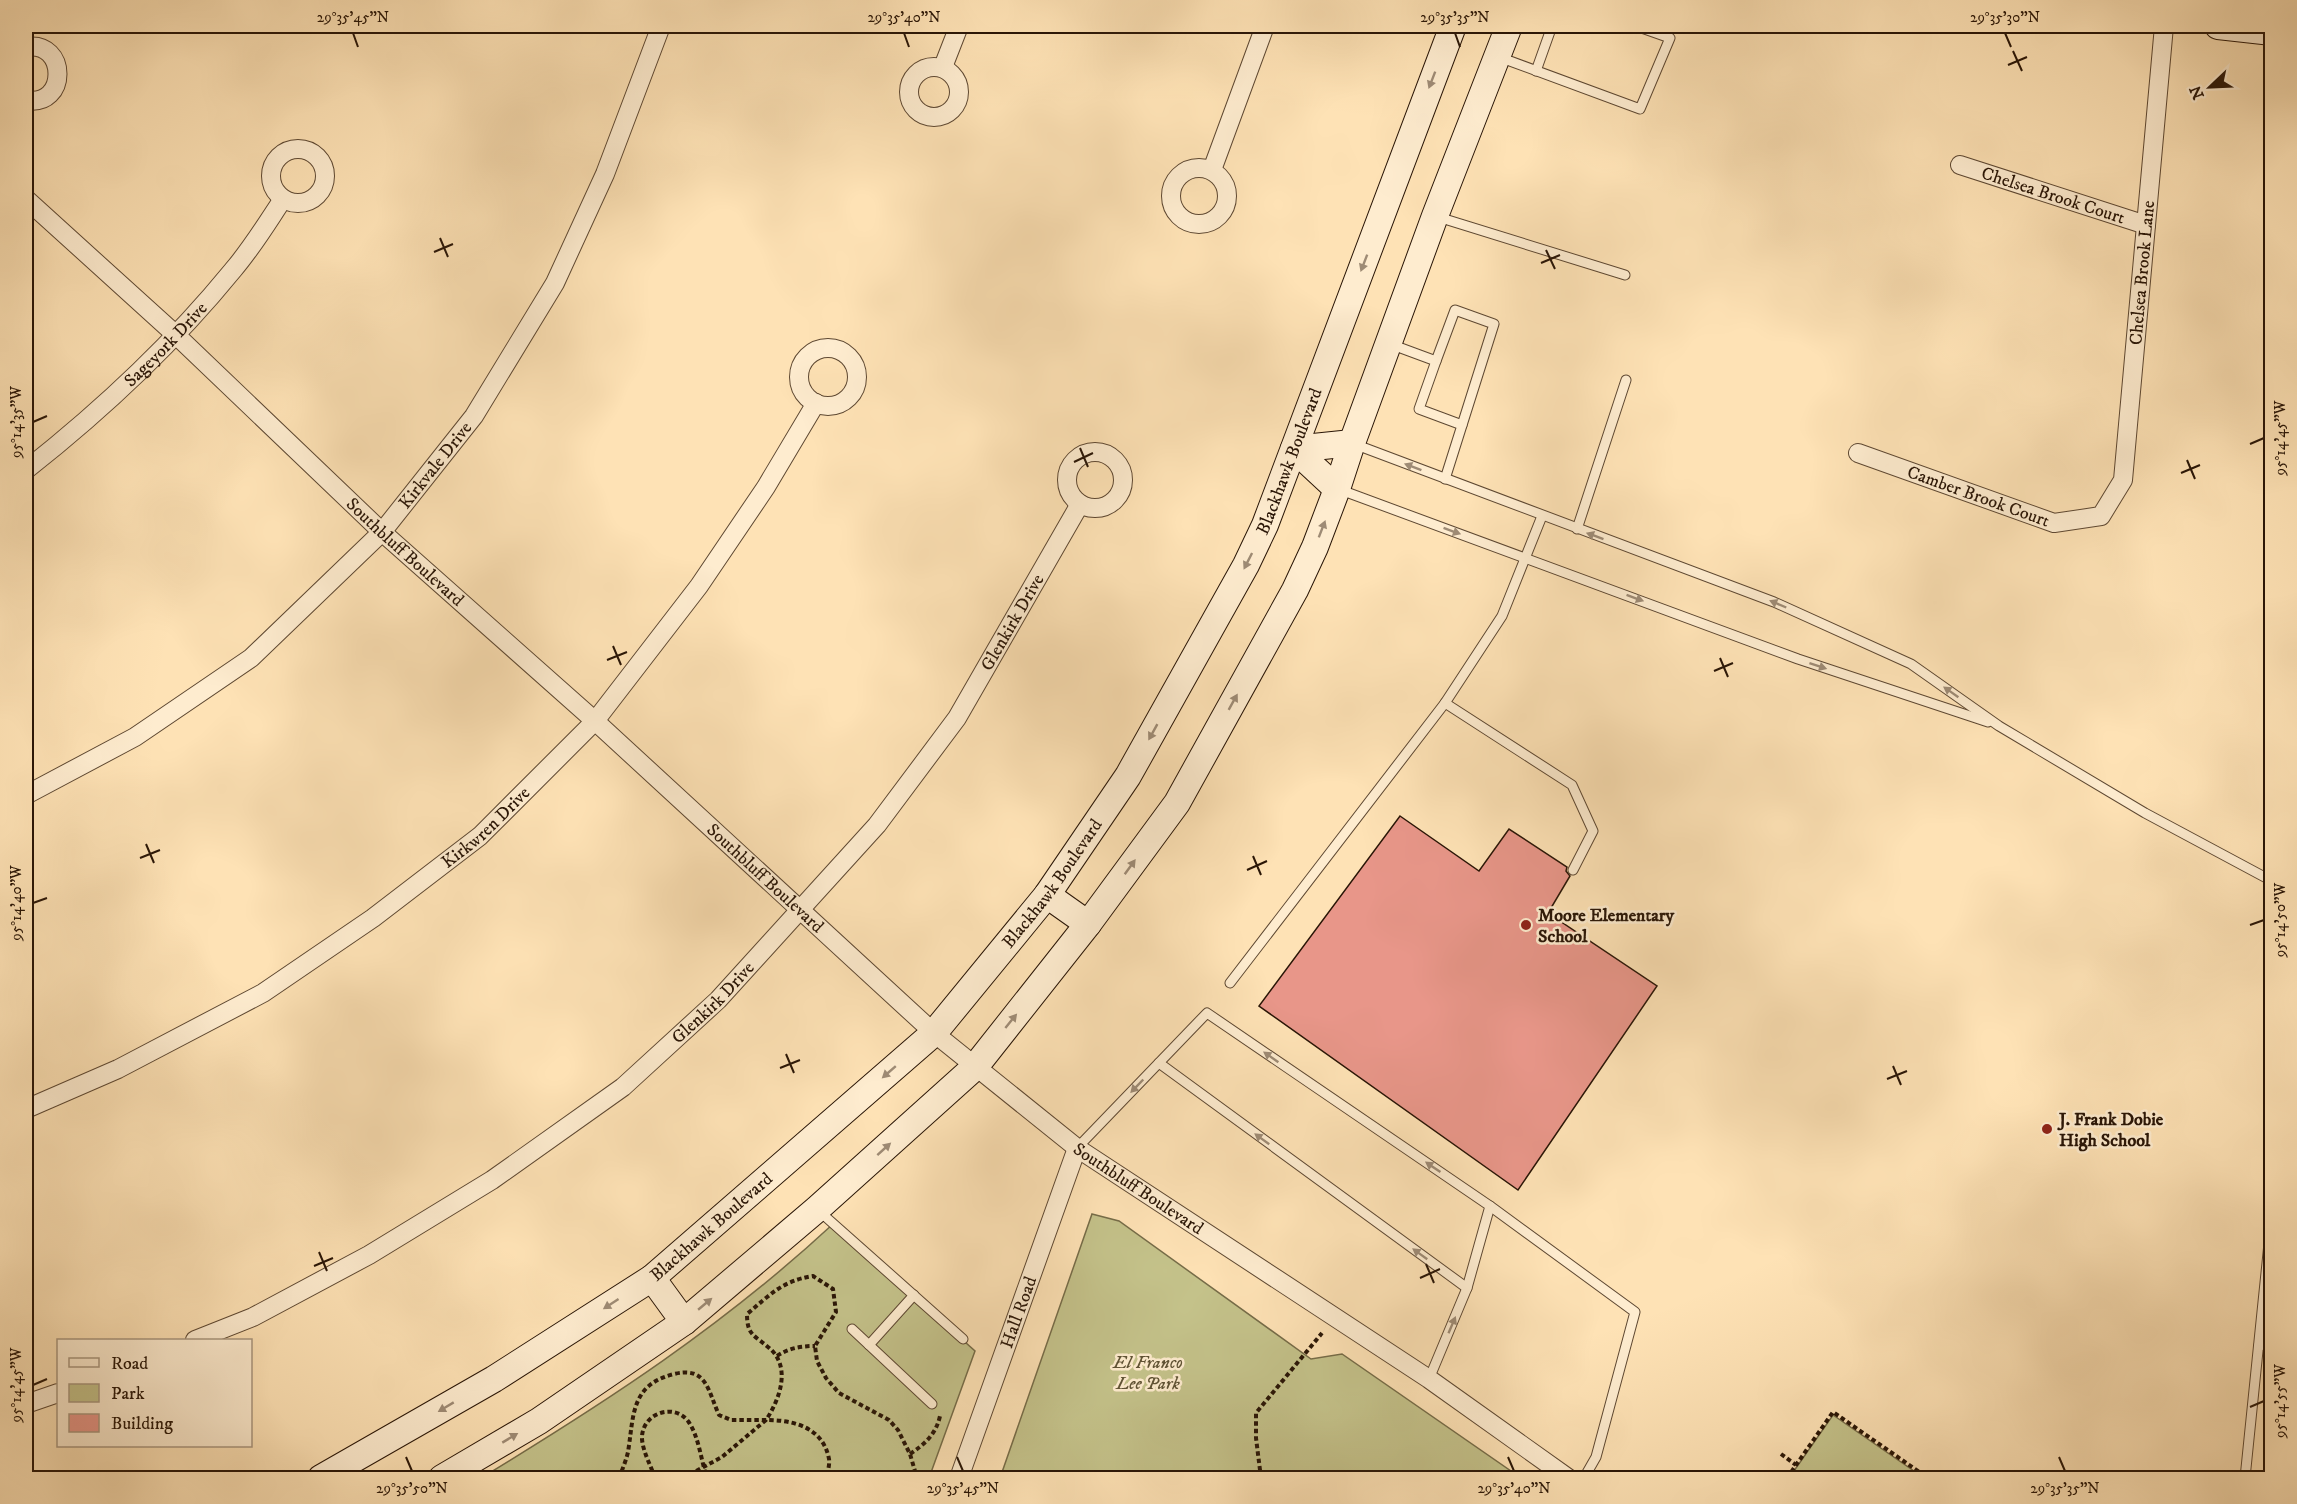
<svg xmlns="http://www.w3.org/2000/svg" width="2297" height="1504" viewBox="0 0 2297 1504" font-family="'IM FELL DW Pica',serif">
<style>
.green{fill:#c4c28a;stroke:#766c48;stroke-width:1.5}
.building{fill:#e89689;stroke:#291506;stroke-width:1.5}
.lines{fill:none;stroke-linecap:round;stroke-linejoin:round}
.lane-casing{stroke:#5e4832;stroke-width:11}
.street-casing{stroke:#5e4832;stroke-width:20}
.secondary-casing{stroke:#291506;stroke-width:28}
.path{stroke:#291506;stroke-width:4;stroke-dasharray:4.5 3;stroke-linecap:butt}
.lane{stroke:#feeccf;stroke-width:9}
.street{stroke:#feeccf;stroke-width:18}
.secondary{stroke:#feeccf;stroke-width:26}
.oneway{fill:#9e8b75}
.ticks{fill:none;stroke:#291506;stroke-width:2}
.poi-dot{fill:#8f2418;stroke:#feeccf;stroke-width:2}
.labels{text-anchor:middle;stroke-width:5;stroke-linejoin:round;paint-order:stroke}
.street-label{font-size:18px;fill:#291506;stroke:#feeccf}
.poi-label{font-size:18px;font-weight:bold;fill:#291506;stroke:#feeccf;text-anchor:start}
.park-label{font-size:18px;font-style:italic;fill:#5f5234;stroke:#feeccf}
.neatline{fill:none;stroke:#291506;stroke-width:2}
.ticks-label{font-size:15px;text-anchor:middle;fill:#291506}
</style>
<rect width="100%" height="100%" fill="#fee2b5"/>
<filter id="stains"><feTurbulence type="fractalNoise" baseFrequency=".00333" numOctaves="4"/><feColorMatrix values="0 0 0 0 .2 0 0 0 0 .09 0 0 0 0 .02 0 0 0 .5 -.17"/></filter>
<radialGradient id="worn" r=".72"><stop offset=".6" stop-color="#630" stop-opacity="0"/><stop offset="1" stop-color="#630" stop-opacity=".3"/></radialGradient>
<g class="green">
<polygon points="1092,1214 1119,1221 1311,1359 1342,1354 1521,1478 1000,1478"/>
<path d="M833,1224l142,127 -46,127h-448c127,-77 242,-152 352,-254z"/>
<polygon points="1833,1415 1924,1478 1789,1478"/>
</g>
<polygon class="building" points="1400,816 1479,871 1509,829 1567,867 1566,871 1570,876 1548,913 1657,986 1518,1190 1259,1006"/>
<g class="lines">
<defs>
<g id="lane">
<polyline points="1499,57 1640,109 1670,38 1636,26"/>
<polyline points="1536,71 1552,26"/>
<polyline points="1438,217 1625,275"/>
<polyline points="1390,344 1436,361 1455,310 1494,324 1445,479"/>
<polyline points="1436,361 1419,409 1462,425"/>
<polyline points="1354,444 1774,602 1911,664 1999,726 2145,813 2272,881"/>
<polyline points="1338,489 1798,659 1988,722"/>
<polyline points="1577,529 1626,380"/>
<polyline points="1445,703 1572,785 1593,831 1573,870"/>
<polyline points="1230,983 1445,703 1502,616 1542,516"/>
<polyline points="1159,1063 1467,1288"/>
<polyline points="1077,1148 1207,1013 1490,1206 1467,1288 1429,1379"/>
<polyline points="1490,1206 1635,1312 1596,1457 1584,1478"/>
<polyline points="819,1211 963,1339"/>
<polyline points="852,1329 932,1404"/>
<polyline points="869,1345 914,1295"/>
<polyline points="2259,1345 2272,1346"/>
<polyline points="2245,1478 2272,1214"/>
</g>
<g id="street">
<path d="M26,47c42,-7 42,61 0,53"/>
<circle cx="934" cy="92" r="25"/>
<polyline points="943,67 959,26"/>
<circle cx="298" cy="176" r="27"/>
<path id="s1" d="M1960,165l186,60"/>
<circle cx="1199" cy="196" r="28"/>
<polyline points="1212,170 1265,26"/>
<path id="s2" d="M26,199l150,136 206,197 213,189 339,312 143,115 352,231 139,99"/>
<circle cx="828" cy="377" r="29"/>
<circle cx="1095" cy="480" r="28"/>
<path id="s3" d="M1858,453l196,70 47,-7 22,-36 41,-454"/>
<path id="s4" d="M26,470c76,-60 145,-124 207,-200 19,-22 34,-47 50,-71"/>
<path id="s5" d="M26,795l109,-58 116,-79 131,-126 92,-116 81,-133 50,-109 56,-148"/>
<path id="s6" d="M26,1109l92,-40 145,-76 110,-75 107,-82 115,-115 104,-135 67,-99 50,-84"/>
<path id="s7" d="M195,1340l58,-23 116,-62 123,-75 131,-93 95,-87 159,-175 80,-107 123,-214"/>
<polyline points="26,1404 58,1393"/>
<path id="s8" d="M959,1478l118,-330"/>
</g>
<g id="secondary">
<polyline points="2218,26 2272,32"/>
<polyline points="1294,449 1337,489"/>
<polyline points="1294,449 1352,443"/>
<polyline points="1047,895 1088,924"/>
<polyline points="652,1278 684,1322"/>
<path id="s9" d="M321,1478l173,-99 158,-101 282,-245 113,-138 81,-119 118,-211 19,-40 188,-499"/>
<polyline points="442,1478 539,1421 684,1322 817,1209 975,1067 1088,924 1177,803 1295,590 1315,547 1337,489 1352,443 1435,216 1509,26"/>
</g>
</defs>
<use href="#lane" class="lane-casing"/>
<use href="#street" class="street-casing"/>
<use href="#secondary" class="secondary-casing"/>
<g class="path">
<path d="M777,1356c12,-8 24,-10 38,-10"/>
<path d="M910,1454c15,-10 26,-20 30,-38"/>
<polyline points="1781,1454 1796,1465"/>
<path d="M619,1478c3,-8 7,-17 9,-26 6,-36 2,-67 46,-78 33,-8 34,17 45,41l12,5h35c14,-21 26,-54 2,-73 -14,-12 -21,-12 -21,-33 24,-20 35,-33 66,-38l20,13 3,23 -21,34 2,15 9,17 13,15 50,27 9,10 12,24 7,24"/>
<path d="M655,1478c-4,-12 -12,-26 -13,-39 -1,-25 31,-37 46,-18 11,15 13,40 19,57"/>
<path d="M683,1478l39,-21 44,-37c27,0 57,7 63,39 1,6 -2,14 -2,19"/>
<polyline points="841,1478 857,1478"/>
<polyline points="1261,1478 1256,1438 1256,1413 1322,1333"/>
<polyline points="1787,1478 1833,1412 1928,1478"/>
</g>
<use href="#lane" class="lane"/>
<use href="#street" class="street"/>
<use href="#secondary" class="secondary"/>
</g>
<defs><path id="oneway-solid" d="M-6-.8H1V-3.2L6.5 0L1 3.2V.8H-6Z" transform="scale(1.5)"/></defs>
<g class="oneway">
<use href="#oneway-solid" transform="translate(1432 80) rotate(111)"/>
<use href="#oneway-solid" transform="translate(1364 263) rotate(111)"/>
<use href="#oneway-solid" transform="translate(1413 467) rotate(-159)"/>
<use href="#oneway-solid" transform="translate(1322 529) rotate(-69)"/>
<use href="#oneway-solid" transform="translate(1452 531) rotate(20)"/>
<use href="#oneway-solid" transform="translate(1595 536) rotate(-160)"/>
<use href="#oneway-solid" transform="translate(1248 561) rotate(117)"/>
<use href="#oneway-solid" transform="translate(1635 598) rotate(20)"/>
<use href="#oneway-solid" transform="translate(1778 604) rotate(-157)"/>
<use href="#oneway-solid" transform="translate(1818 666) rotate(18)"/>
<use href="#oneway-solid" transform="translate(1951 692) rotate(-145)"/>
<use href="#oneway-solid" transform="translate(1233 702) rotate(-61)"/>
<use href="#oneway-solid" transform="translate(1153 732) rotate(119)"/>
<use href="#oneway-solid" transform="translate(1130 867) rotate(-54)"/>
<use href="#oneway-solid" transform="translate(1011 1021) rotate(-51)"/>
<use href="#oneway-solid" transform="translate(1271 1057) rotate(-145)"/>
<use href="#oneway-solid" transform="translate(889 1072) rotate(139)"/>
<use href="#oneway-solid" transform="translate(1137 1086) rotate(134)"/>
<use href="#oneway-solid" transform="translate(1262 1139) rotate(-144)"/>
<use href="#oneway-solid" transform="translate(884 1149) rotate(-42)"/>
<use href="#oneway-solid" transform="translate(1433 1167) rotate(-146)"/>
<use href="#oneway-solid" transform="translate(1420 1254) rotate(-144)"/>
<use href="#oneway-solid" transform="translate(611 1304) rotate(147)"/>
<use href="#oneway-solid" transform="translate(705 1304) rotate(-40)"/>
<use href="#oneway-solid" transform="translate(1452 1325) rotate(-67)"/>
<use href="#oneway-solid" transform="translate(446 1407) rotate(149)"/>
<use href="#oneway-solid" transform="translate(510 1438) rotate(-31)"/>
</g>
<path class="ticks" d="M353,33l5,14M904,33l5,14M1455,33l5,14M2005,33l6,14M2013,51l9,20M2008,65l19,-8M440,238l8,19M1546,250l9,19M434,252l19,-8M1541,263l19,-8M33,422l14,-6M2250,444l14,-6M1080,448l8,19M2187,460l8,19M1074,462l19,-9M2181,473l19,-8M613,646l8,19M1720,658l8,19M607,660l20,-8M1714,671l19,-8M146,844l8,19M1253,856l8,19M140,858l20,-8M1247,870l20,-9M33,903l14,-5M2250,925l14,-5M786,1054l8,19M1893,1066l8,19M780,1068l20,-8M1887,1079l20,-8M319,1252l8,19M1426,1264l8,19M314,1266l19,-8M1420,1278l20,-9M33,1385l14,-6M2250,1407l14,-6M406,1457l6,14M957,1457l6,14M1508,1457l6,14M2059,1457l6,14"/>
<g class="poi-dot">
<circle cx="1526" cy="925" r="6"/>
<circle cx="2047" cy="1129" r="6"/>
</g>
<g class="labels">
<g class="street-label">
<text dy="6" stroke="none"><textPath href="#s1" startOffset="98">Chelsea Brook Court</textPath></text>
<text dy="6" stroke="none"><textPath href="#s3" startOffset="506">Chelsea Brook Lane</textPath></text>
<text dy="6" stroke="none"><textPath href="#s4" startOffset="188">Sageyork Drive</textPath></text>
<text dy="6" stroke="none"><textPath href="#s9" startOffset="1437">Blackhawk Boulevard</textPath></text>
<text dy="6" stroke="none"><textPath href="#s5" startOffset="531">Kirkvale Drive</textPath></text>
<text dy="6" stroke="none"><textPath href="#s3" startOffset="128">Camber Brook Court</textPath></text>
<text dy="6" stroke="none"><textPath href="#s2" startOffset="518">Southbluff Boulevard</textPath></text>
<text dy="6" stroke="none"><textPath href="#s7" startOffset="1108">Glenkirk Drive</textPath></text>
<text dy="6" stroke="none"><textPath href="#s6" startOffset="542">Kirkwren Drive</textPath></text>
<text dy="6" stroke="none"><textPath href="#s2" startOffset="1004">Southbluff Boulevard</textPath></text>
<text dy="6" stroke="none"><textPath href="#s9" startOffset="951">Blackhawk Boulevard</textPath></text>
<text dy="6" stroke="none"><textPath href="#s7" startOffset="622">Glenkirk Drive</textPath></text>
<text dy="6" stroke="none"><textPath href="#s2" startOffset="1490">Southbluff Boulevard</textPath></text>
<text dy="6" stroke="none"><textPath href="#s9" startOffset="465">Blackhawk Boulevard</textPath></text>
<text dy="6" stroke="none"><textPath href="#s8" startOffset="176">Hall Road</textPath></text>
</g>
<g class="poi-label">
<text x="1538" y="921">Moore Elementary<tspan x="1538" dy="21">School</tspan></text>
<text x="2059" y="1125">J. Frank Dobie<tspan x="2059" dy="21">High School</tspan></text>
</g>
<g class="park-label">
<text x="1148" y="1368">El Franco<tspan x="1148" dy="21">Lee Park</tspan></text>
</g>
</g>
<rect width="2297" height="1504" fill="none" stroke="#fee2b5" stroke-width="66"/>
<rect x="57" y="1339" width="195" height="108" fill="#feeccf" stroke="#a9967f" stroke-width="1.5"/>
<rect x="69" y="1358" width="30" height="9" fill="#feeccf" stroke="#a9967f" stroke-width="1.5"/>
<text x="111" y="1369" font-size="18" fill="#291506">Road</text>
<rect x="69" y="1384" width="30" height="18" fill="#c4c28a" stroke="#a9967f" stroke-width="1.5"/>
<text x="111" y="1399" font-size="18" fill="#291506">Park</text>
<rect x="69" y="1414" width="30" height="18" fill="#e89689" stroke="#a9967f" stroke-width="1.5"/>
<text x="111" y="1429" font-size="18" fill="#291506">Building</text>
<g transform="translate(2210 87) rotate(247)" stroke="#feeccf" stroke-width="4.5" paint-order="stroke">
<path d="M0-4.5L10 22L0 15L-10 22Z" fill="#291506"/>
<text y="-9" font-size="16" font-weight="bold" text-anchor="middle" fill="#291506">N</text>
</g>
<rect x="33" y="33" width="2231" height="1438" class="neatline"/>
<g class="ticks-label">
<text x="353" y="22">29°35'45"N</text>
<text x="904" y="22">29°35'40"N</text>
<text x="1455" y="22">29°35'35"N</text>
<text x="2005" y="22">29°35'30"N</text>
<text transform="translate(16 422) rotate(-90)" y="5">95°14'35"W</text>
<text transform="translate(2280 438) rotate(-90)" y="5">95°14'45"W</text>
<text transform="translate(16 903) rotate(-90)" y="5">95°14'40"W</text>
<text transform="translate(2280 920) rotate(-90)" y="5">95°14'50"W</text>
<text transform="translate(16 1385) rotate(-90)" y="5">95°14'45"W</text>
<text transform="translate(2280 1401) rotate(-90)" y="5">95°14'55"W</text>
<text x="412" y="1493">29°35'50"N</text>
<text x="963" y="1493">29°35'45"N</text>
<text x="1514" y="1493">29°35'40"N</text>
<text x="2065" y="1493">29°35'35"N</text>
</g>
<rect width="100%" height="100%" filter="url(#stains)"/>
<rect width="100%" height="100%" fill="url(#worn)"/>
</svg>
